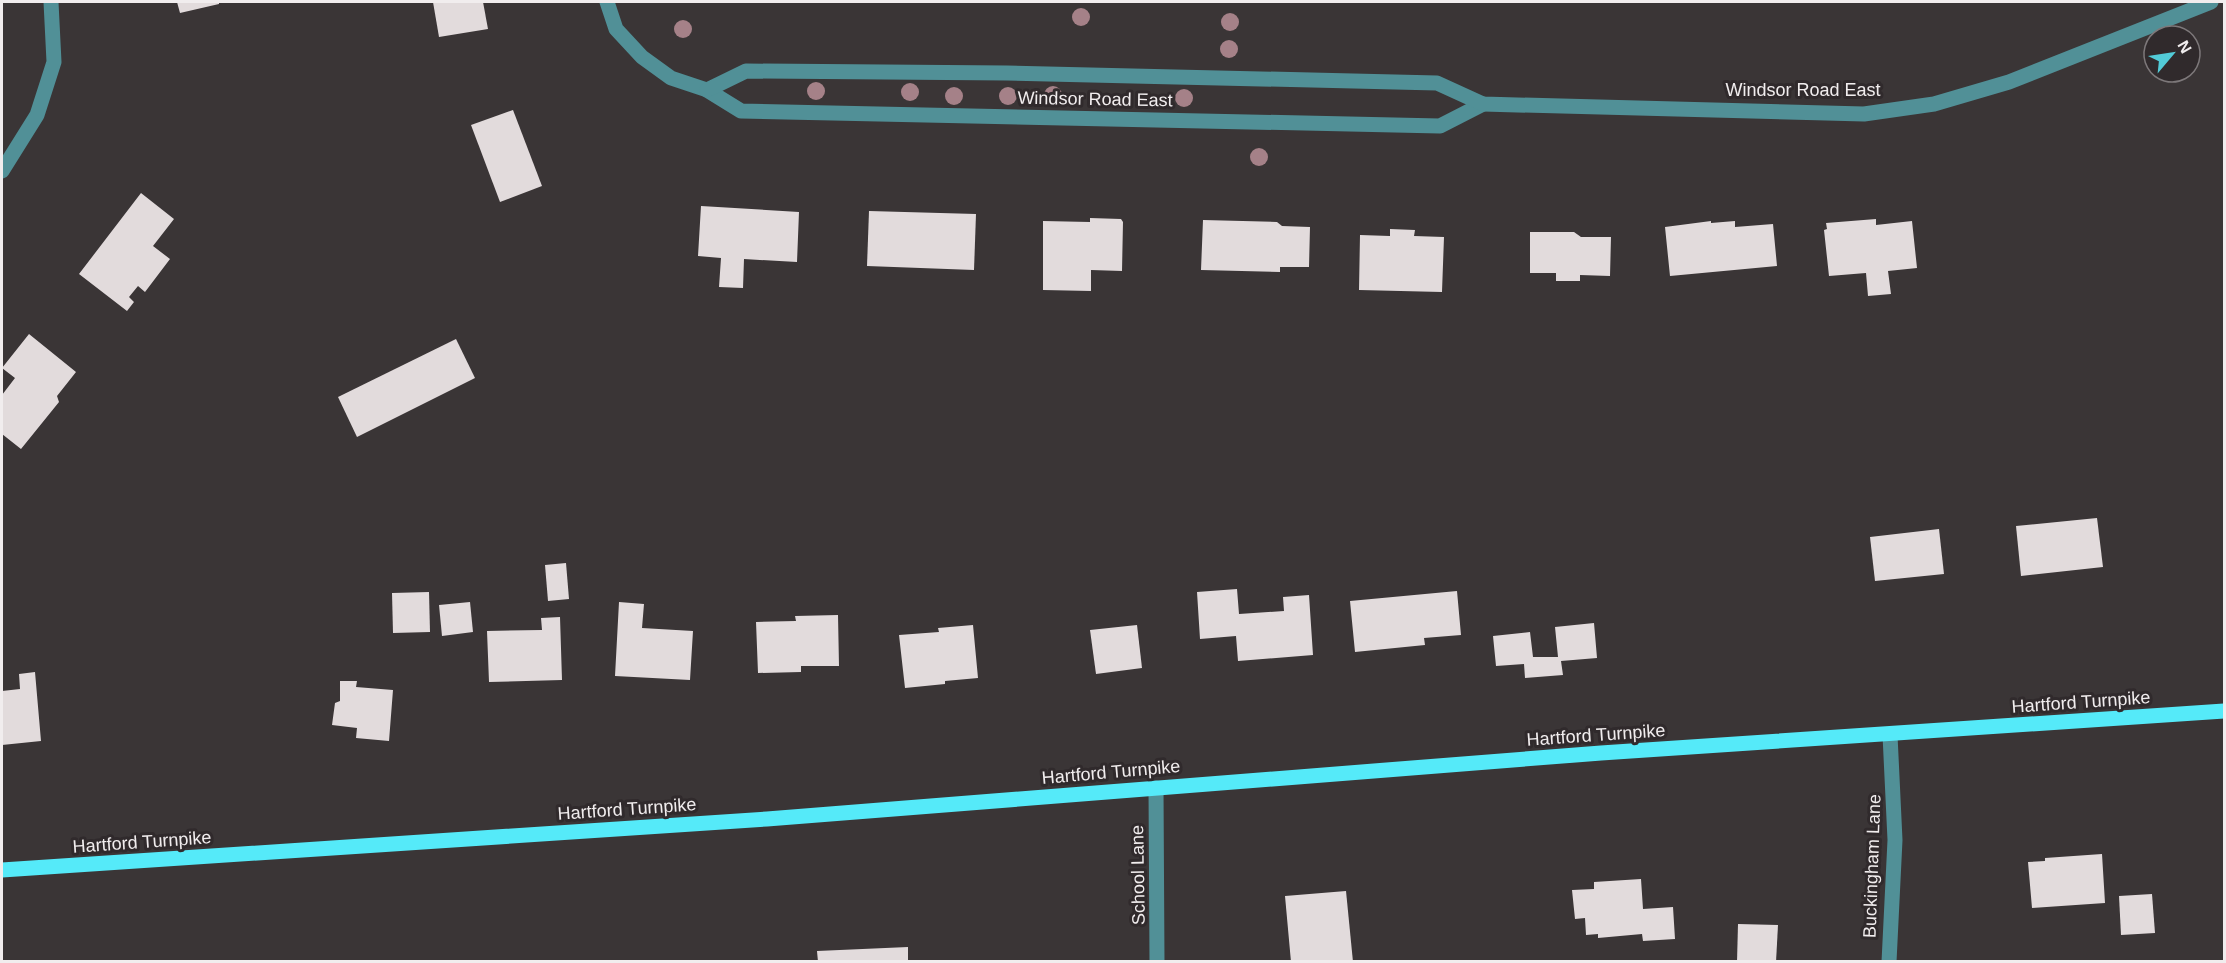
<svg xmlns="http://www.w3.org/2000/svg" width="2226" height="963" viewBox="0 0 2226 963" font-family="Helvetica,sans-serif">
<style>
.building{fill:#e2dbdc}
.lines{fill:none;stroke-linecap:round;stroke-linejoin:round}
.minor{stroke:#519097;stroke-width:15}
.major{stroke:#55eaf9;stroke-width:15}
.tree{fill:#a58188}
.labels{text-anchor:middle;stroke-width:6;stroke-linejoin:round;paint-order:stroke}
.street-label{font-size:18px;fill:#f1edee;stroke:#302a2c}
</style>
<rect width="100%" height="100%" fill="#3a3536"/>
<g class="building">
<polygon points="177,2 219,2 219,4 180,13"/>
<polygon points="433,2 483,2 488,29 439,37"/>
<polygon points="513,110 542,186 500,202 471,125"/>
<polygon points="141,193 174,219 153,246 170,259 145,292 138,286 129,297 134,302 127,311 79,274"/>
<polygon points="701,206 799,212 797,262 744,259 743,288 719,287 721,258 698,256"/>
<polygon points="869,211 976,214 974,270 867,266"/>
<polygon points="1090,218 1121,219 1123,222 1122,271 1091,270 1091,291 1043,290 1043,221 1090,222"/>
<polygon points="1876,219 1876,225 1912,221 1917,268 1888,271 1891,294 1868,296 1866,273 1829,276 1824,230 1827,229 1826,223"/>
<polygon points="1203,220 1277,222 1282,226 1310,227 1309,267 1280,267 1280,272 1201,270"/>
<polygon points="1711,221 1711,223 1735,221 1735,227 1773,224 1777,266 1670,276 1665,227"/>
<polygon points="1390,229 1415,230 1414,236 1444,237 1442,292 1359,290 1360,235 1390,236"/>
<polygon points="1530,232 1574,232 1581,237 1611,237 1610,276 1580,275 1580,281 1556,281 1556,273 1530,273"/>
<polygon points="29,334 76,372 57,396 59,402 21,449 2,434 2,395 15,378 2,368"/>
<polygon points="456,339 475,378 357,437 338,397"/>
<polygon points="2097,518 2103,567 2021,576 2016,526"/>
<polygon points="1939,529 1944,574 1875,581 1870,537"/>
<polygon points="566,563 569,599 548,601 545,565"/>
<polygon points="1237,589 1239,614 1284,611 1283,597 1309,595 1313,655 1238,661 1236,636 1200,639 1197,592"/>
<polygon points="1457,591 1461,635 1424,638 1425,645 1355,652 1350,601"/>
<polygon points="429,592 430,632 393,633 392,593"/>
<polygon points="470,602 473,632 442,636 439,605"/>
<polygon points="619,602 644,604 642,628 693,631 690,680 615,676"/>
<polygon points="838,615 839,666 801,666 801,672 758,673 756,622 796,621 795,616"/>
<polygon points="560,617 562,680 489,682 487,631 542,630 541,618"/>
<polygon points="1594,623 1597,658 1561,661 1563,675 1525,678 1524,664 1496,666 1493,636 1530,632 1533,657 1558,657 1555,627"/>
<polygon points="973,625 978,678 945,681 945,684 905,688 899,635 939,632 938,628"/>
<polygon points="1137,625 1142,668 1096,674 1090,630"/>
<polygon points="35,672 41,741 2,745 2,691 20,689 19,674"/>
<polygon points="340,681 357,681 356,687 393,690 389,741 356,738 357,728 332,725 335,703 340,701"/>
<polygon points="2102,854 2105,903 2032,908 2028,862 2045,861 2045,858"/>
<polygon points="1641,879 1643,909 1673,907 1675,939 1643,941 1642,934 1598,938 1598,934 1586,935 1585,918 1575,919 1572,890 1594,889 1594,882"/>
<polygon points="1346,891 1353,962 1291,962 1285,896"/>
<polygon points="2152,894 2155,933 2121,935 2119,896"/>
<polygon points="1738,924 1778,925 1776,962 1737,962"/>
<polygon points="908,947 908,962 818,962 817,951"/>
</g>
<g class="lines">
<g class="minor">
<polyline points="607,2 616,29 642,57 671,78 707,90 741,111 1440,126 1483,104"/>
<polyline points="707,90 746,71 1007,73 1437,83 1483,104 1864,114 1934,104 2009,82 2211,2"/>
<polyline points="2,171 37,115 54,62 51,2"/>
<polyline points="1156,788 1157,962"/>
<polyline points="1889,962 1895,840 1890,735"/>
</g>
<polyline class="major" points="2,870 767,819 1601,753 2224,711"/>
</g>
<g class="tree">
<circle cx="1081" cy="17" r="9"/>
<circle cx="1230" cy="22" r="9"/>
<circle cx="683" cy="29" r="9"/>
<circle cx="1229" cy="49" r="9"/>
<circle cx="816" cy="91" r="9"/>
<circle cx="910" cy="92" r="9"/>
<circle cx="1053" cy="95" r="9"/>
<circle cx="954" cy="96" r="9"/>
<circle cx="1008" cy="96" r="9"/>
<circle cx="1184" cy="98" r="9"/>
<circle cx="1259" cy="157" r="9"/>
</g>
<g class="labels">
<g class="street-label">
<text x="1803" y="96">Windsor Road East</text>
<text transform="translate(1095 99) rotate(1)" y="6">Windsor Road East</text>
<text transform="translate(2081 702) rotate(-4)" y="6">Hartford Turnpike</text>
<text transform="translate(1596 735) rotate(-4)" y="6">Hartford Turnpike</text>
<text transform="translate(1111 772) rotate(-5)" y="6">Hartford Turnpike</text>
<text transform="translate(627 809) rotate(-4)" y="6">Hartford Turnpike</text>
<text transform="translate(142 842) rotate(-4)" y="6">Hartford Turnpike</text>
<text transform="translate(1872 866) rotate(-88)" y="6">Buckingham Lane</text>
<text transform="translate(1138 875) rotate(-91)" y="6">School Lane</text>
</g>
</g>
<rect width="2226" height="963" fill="none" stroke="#f1edee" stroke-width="6"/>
<g transform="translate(2172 54) rotate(61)"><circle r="28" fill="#302a2c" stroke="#7d787a" stroke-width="1.5"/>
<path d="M0-4.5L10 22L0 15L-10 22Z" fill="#52cbd7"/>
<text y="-9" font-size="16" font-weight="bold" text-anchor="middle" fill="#f1edee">N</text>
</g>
</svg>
